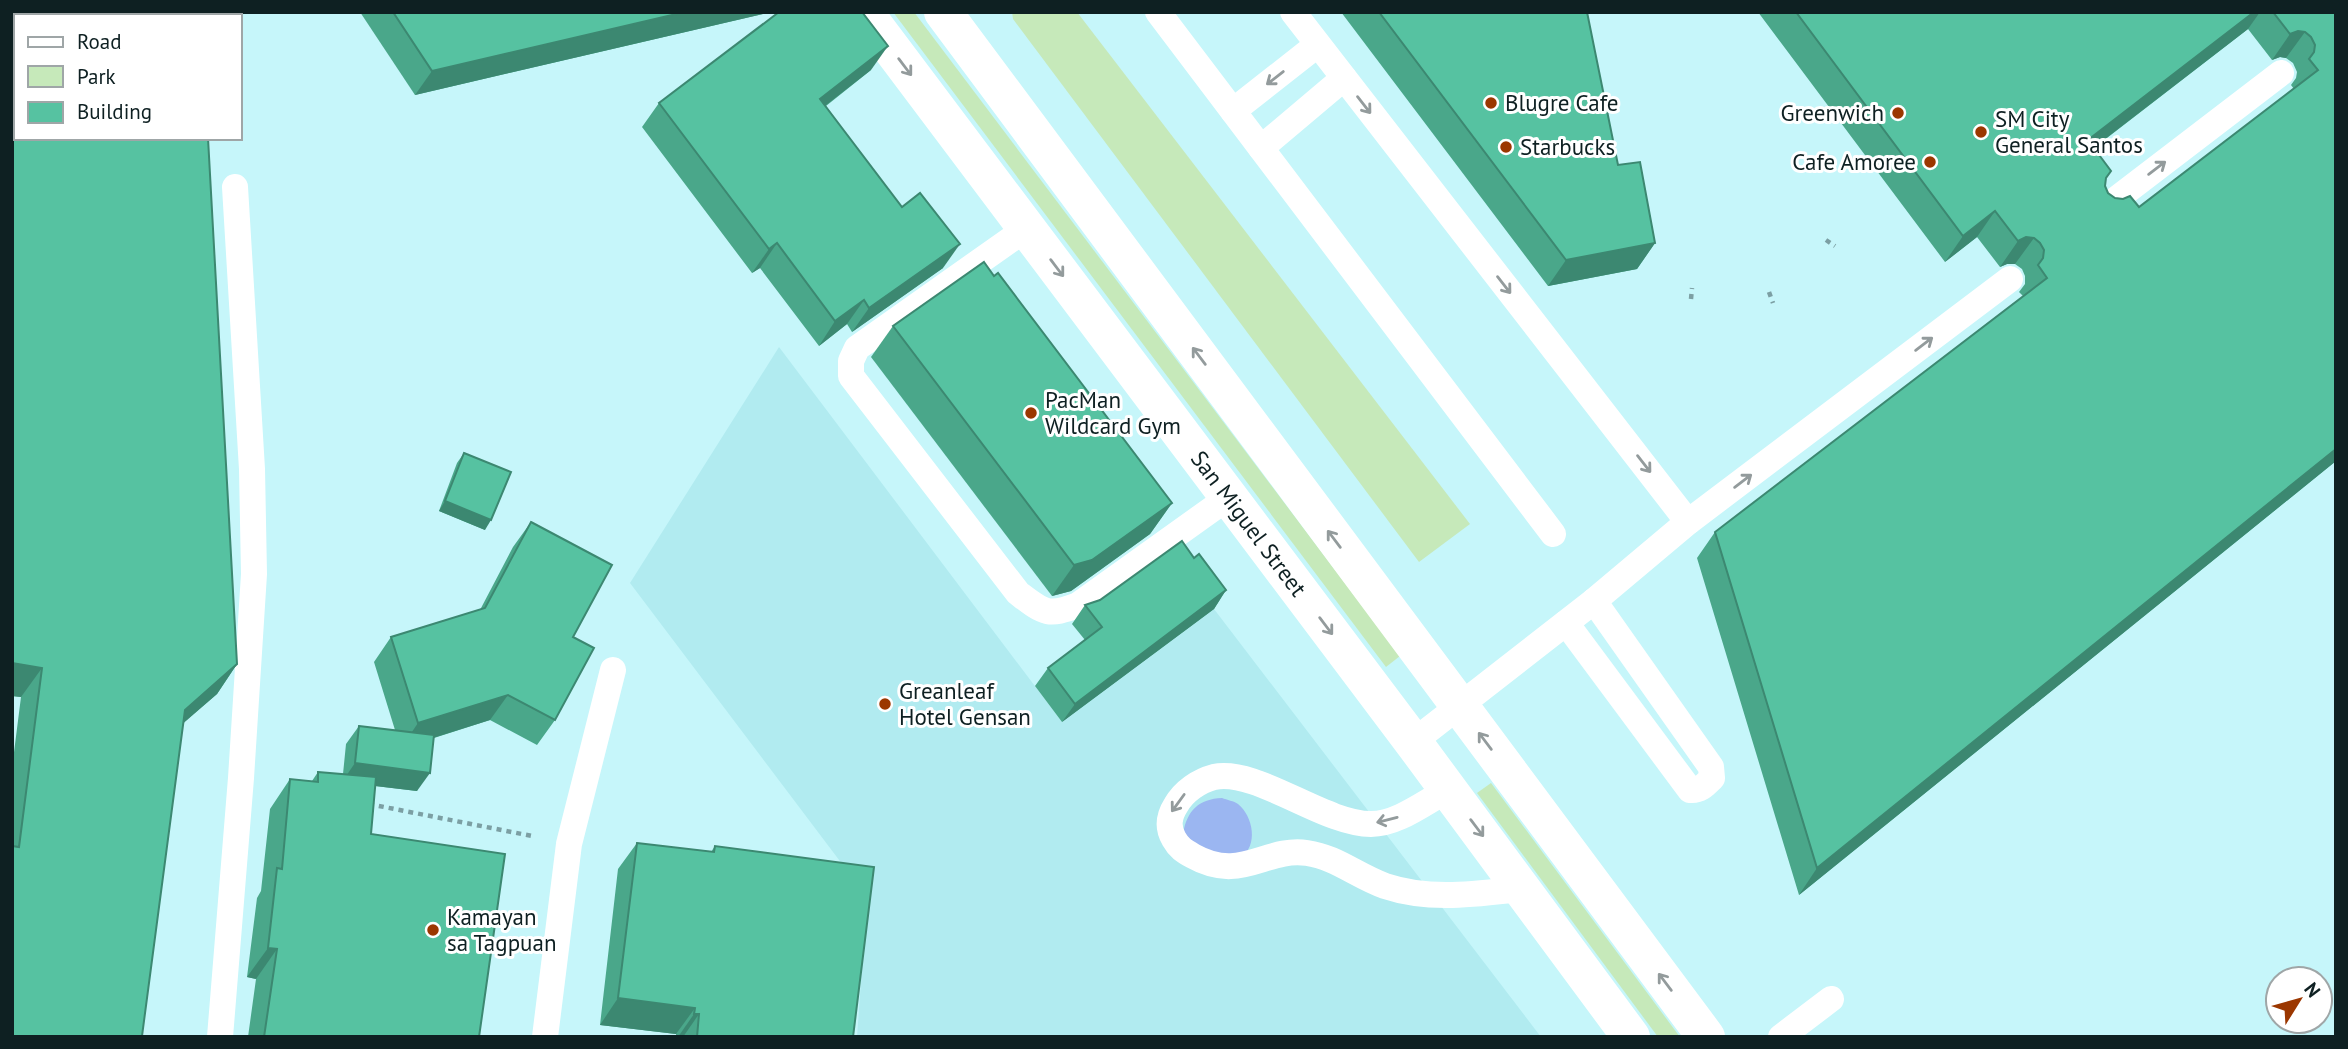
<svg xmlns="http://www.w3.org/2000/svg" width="2348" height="1049" viewBox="0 0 2348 1049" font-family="'PT Sans',sans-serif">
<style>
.built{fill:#b1ebf0}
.green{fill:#c6e9ba}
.water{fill:#9bb6f1}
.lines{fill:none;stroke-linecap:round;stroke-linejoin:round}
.path{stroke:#7c9fa3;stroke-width:4.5;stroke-dasharray:5 5;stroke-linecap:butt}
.service{stroke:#fff;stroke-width:26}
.tertiary{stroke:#fff;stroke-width:38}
.wall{fill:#4aa78a;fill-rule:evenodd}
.shaded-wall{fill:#3c8871}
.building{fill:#56c2a1;stroke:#3c8871;stroke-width:2}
.oneway{stroke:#939b9c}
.poi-dot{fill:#9b3700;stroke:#fff;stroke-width:2.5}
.labels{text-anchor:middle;stroke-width:6;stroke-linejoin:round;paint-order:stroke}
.poi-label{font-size:23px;fill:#0e2022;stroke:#fff;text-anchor:start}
.street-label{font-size:23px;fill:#0e2022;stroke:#fff}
</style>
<rect width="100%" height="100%" fill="#c6f6fa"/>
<polygon class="built" points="779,347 1062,722 1214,609 1541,1037 857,1037 867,897 630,583"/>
<g class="green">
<polygon points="893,12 914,12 1400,656 1386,667"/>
<polygon points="1012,12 1077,12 1470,524 1419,562 1013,19"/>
<polygon points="1491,783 1680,1037 1658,1037 1477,793"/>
</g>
<path class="water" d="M1222,798c5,2 12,3 16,6 15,12 21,42 2,54 -7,4 -19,6 -27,8l-30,-32c4,-24 16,-35 39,-36z"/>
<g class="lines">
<g class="path">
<polyline points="1826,240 1835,246"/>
<polyline points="1769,292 1773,303"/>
<polyline points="1691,299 1692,288"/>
<polyline points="369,804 532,836"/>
</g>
<g class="service">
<polyline points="1158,12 1553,534"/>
<polyline points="1293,12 1688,522"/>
<polyline points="1233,111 1317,45"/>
<polyline points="1261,148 1344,78"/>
<polyline points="2102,210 2281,73"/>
<path d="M1027,228l-170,120 -6,13v15l167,217c25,19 29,24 60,12l151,-108"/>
<path d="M1566,623l124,167c10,1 15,-5 22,-12l-1,-11 -117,-166"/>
<polyline points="1413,742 1594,601 1688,522 2010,279"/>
<path d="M1448,790c-23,12 -50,34 -77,34 -48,0 -114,-56 -157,-47 -15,4 -30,14 -38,28 -7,11 -9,22 -2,34 5,9 10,12 19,17 48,27 72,-9 114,-3 29,4 50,23 78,33 45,15 90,8 136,3"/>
<polyline points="220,1037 241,778 254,574 252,469 235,187"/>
<polyline points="545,1037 569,844 613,670"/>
<polyline points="1781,1037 1831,999"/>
</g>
<g class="tertiary">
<path id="s1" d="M864,12l549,730 218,295"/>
<polyline points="943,12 1706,1037"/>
</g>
</g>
<g class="wall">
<polygon points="360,12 768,12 767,13 415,95"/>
<polygon points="1341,12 1587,12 1618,165 1655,243 1637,269 1548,286"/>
<path d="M1758,12h578v449l-537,434 -102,-337 18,-26 308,-236 -4,-4 6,-8v-8l-3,-7 -7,-5h-8l-7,3 -23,-30 -32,25zM2248,29l24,31 8,-3 6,1 7,5 4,9 -1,6 -5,7 3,4 -155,118 -24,-9 -7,-5 -3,-7 1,-7 -12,-31z"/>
<polygon points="871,70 826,106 943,268 852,332 847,324 819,346 760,268 752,273 642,127 659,103"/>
<polygon points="12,137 237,664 217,694 183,723 142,1036 12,1037 12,768 21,697 12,696"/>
<polygon points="893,326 1172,503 1150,534 1071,591 1052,596 871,357"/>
<polygon points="464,453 485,530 439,511 457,463"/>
<polygon points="531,522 573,637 555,720 537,745 490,720 434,738 417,791 375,786 371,834 479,1037 248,1037 256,979 247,977 257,898 261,891 270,809 290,779 312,781 318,772 343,774 346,744 359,726 395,730 374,662 391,637 480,610 513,547"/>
<polygon points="1226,590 1214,609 1062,722 1035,686 1048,668 1085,640 1072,624 1085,605 1100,600"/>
<polygon points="637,843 711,852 715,846 853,1037 676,1037 676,1034 600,1025 618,869"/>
</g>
<g class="shaded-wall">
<polygon points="685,12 768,12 767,13 415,95 432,71"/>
<polygon points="2254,12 2260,12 2248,29 2070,166 2088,140"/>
<polygon points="2298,31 2305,32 2286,58 2280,57 2272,60 2290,34"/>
<polygon points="888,46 871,70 803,123 820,99"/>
<polygon points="1995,211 1977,237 1945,262 1963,236"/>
<polygon points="2026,237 2034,238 2015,264 2007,264 2000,267 2018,241"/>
<polygon points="777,243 760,268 752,273 769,249"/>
<polygon points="1655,243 1637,269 1548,286 1566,260"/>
<polygon points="960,244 943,268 852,332 869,308"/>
<polygon points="864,300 847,324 819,346 835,321"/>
<polygon points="2336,449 2336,461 1799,895 1817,868"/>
<polygon points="445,501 491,520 485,530 439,511"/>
<polygon points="1172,503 1150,534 1071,591 1052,596 1074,565"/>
<polygon points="1226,590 1214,609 1062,722 1075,704"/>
<polygon points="12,663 42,668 21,697 12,696"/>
<polygon points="237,664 217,694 164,740 185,710"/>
<polygon points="508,695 490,720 401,748 418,723"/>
<polygon points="355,763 430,773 417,791 342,782"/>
<polygon points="268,948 277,949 256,979 247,977"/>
<polygon points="618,998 695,1008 676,1034 600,1025"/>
<polygon points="694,1014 699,1014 683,1037 678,1037"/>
</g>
<g class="building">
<polygon points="393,12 685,12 432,71"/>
<polygon points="779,12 862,12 888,46 820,99 902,207 920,193 960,244 869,308 864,300 835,321 777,243 769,249 659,103"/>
<polygon points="1379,12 1587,12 1618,165 1640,162 1655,243 1566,260"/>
<polygon points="1796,12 2254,12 2088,140 2111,171 2106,178 2105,186 2108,193 2115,198 2123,199 2130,196 2139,207 2318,70 2309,59 2314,52 2315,45 2311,37 2305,32 2298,31 2290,34 2273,12 2336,12 2336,449 1817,868 1715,532 2047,278 2038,265 2043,258 2044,250 2040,243 2034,238 2026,237 2018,241 1995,211 1963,236"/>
<polygon points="12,137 16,137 16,138 208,138 237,664 185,710 142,1036 148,1037 12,1037 12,846 19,847 42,668 12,663"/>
<polygon points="984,262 994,276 998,273 1172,503 1092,560 1074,565 893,326"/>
<polygon points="464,453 511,472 491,520 445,501"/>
<polygon points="531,522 612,565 573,637 594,648 555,720 508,695 418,723 391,637 485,608"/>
<polygon points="1182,541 1194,558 1199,554 1226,590 1075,704 1048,668 1102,627 1085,605 1100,600"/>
<polygon points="359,726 434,735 430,773 355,763"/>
<polygon points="318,772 376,777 371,834 505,854 479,1037 264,1037 277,949 268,948 277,868 282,869 290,779 318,782"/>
<polygon points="637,843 714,852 715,846 874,867 853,1037 697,1037 699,1014 694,1014 695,1008 618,998"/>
</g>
<defs><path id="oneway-shaft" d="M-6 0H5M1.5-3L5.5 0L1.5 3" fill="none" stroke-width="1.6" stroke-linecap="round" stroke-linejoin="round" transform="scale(1.75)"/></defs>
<g class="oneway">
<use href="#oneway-shaft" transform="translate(905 67) rotate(53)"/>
<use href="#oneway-shaft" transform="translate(1275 78) rotate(142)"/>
<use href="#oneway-shaft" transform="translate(1364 105) rotate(52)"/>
<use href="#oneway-shaft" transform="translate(2157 168) rotate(-37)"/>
<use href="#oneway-shaft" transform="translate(1057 268) rotate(53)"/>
<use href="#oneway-shaft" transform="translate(1504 285) rotate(52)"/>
<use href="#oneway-shaft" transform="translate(1924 344) rotate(-37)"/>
<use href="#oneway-shaft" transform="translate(1199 356) rotate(-127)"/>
<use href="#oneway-shaft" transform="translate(1644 464) rotate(52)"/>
<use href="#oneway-shaft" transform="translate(1743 481) rotate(-37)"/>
<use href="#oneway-shaft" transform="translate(1334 539) rotate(-127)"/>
<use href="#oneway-shaft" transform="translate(1326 626) rotate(53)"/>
<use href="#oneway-shaft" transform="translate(1485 741) rotate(-127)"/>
<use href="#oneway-shaft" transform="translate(1178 803) rotate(126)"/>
<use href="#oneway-shaft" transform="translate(1387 820) rotate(166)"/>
<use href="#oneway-shaft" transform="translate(1477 828) rotate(53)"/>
<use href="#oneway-shaft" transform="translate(1665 982) rotate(-127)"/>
</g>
<g class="poi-dot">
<circle cx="1491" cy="103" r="7"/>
<circle cx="1898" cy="113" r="7"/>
<circle cx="1981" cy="132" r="7"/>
<circle cx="1506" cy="147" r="7"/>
<circle cx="1930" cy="162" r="7"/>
<circle cx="1031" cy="413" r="7"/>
<circle cx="885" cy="704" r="7"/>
<circle cx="433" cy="930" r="7"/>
</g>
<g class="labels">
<g class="poi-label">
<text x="1505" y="111">Blugre Cafe</text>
<text x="1884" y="121" text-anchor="end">Greenwich</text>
<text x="1995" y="127">SM City<tspan x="1995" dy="26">General Santos</tspan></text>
<text x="1520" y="155">Starbucks</text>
<text x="1916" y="170" text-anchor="end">Cafe Amoree</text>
<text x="1045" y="408">PacMan<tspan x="1045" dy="26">Wildcard Gym</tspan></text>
<text x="899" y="699">Greanleaf<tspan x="899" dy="26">Hotel Gensan</tspan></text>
<text x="447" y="925">Kamayan<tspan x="447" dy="26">sa Tagpuan</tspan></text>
</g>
<g class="street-label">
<text dy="8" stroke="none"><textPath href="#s1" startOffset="640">San Miguel Street</textPath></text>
</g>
</g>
<rect width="2348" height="1049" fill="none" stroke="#0e2022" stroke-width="28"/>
<rect x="14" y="14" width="228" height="126" fill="#ffffff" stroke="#9fa6a7" stroke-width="2"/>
<rect x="28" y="37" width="35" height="10" fill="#ffffff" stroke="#9fa6a7" stroke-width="2"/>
<text x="77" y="49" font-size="21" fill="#0e2022">Road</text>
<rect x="28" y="66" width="35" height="21" fill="#c6e9ba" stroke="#9fa6a7" stroke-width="2"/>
<text x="77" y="84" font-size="21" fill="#0e2022">Park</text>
<rect x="28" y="102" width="35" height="21" fill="#56c2a1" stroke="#9fa6a7" stroke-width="2"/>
<text x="77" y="119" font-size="21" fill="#0e2022">Building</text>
<g transform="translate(2299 1000) rotate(53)"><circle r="33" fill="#ffffff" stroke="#9fa6a7" stroke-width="2"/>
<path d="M0-5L12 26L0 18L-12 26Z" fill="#9b3700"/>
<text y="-10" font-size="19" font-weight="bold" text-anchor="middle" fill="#0e2022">N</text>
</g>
</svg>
